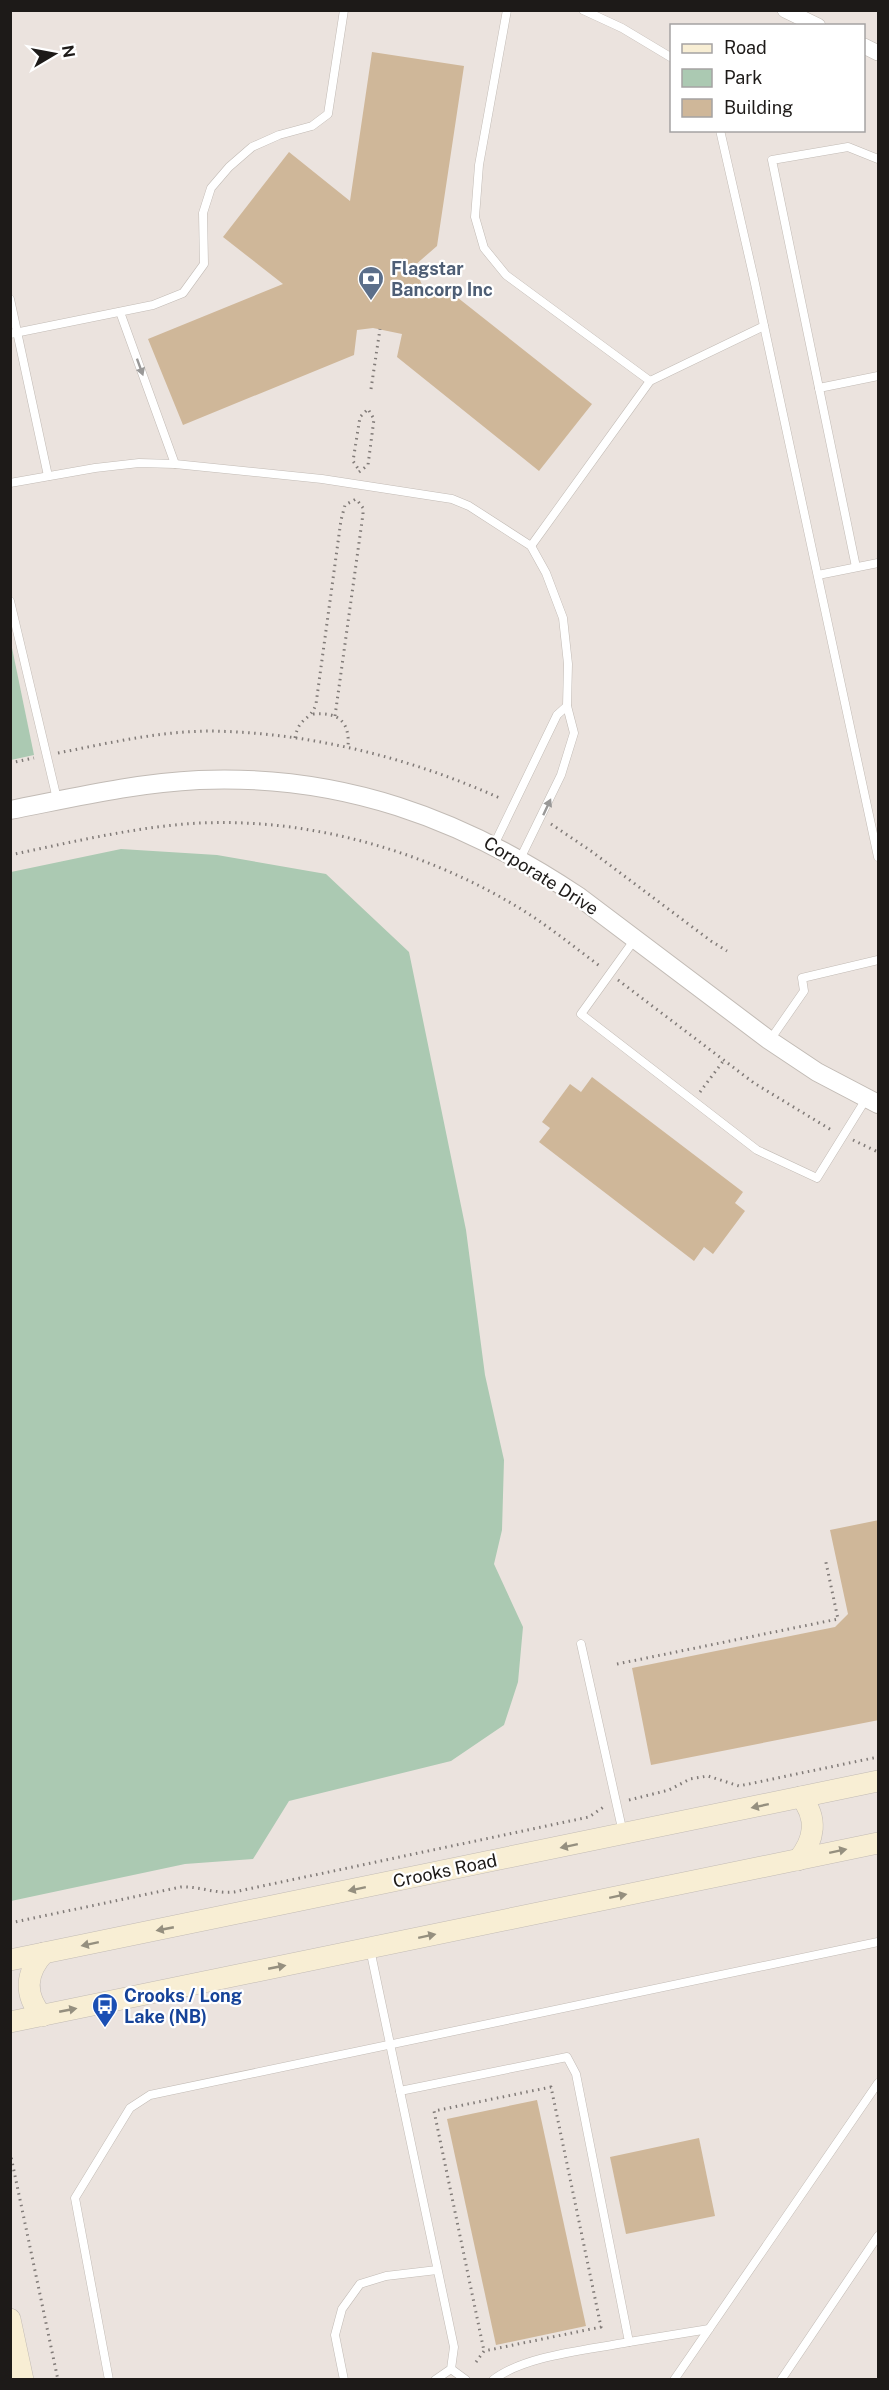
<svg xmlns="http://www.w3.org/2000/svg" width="889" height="2390" viewBox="0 0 889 2390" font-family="'Public Sans',sans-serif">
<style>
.green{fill:#abc9b2}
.building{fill:#cfb799}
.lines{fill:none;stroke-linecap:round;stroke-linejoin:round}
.service-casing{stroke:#c2bbb5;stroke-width:9}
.minor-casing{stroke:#c2bbb5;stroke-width:16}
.tertiary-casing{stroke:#c2bbb5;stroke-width:20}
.secondary-casing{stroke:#c2bbb5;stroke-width:22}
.path{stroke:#817b78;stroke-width:3;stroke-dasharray:1.5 4.5;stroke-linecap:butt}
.service{stroke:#fff;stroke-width:8}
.minor{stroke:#fff;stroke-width:15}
.tertiary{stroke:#fff;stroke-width:18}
.secondary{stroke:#f8eed4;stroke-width:21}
.oneway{fill:#999897}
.oneway2{fill:#958f7f}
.labels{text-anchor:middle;stroke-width:4.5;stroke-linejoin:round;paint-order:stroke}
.service-label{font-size:18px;font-weight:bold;fill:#4e5e75;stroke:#fff;text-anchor:start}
.street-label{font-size:18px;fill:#1d1a18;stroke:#fff}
.transit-label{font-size:18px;font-weight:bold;fill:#164399;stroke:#fff;text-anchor:start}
</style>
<rect width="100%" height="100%" fill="#ebe3de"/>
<g class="green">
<polygon points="11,643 34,755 11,760 10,760"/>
<polygon points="121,849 217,855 326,874 409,952 466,1230 485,1375 504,1460 502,1530 494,1564 523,1627 518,1682 504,1725 451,1761 289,1801 253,1859 185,1864 11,1901 11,872"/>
</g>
<g class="building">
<polygon points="372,52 464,66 437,246 414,266 428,299 448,290 592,404 539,471 397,357 402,334 373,328 357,330 354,355 183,425 148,339 283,284 223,237 289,152 350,201"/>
<polygon points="592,1077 743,1192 735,1203 745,1211 713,1254 704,1247 694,1261 539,1142 550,1128 542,1122 570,1084 581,1092"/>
<polygon points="879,1520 879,1720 651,1765 632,1668 835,1627 848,1614 830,1530"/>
<polygon points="537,2100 586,2326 496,2345 447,2119"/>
<polygon points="699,2138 715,2216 626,2234 610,2157"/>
</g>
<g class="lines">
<defs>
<g id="service">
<polyline points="507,10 479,165 475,217 484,248 506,275 650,381 531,546"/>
<polyline points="583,10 622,28 672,58"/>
<polyline points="720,130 754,279 878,857"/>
<polyline points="10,299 48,476"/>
<polyline points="120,312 175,464"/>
<polyline points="10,334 153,305 183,293 204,264 203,213 211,188 229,167 252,147 279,135 312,126 328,114 344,10"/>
<polyline points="650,381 764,326"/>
<polyline points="819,388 772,160 848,147 878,159"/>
<polyline points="10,483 95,468 139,463 175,464 322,479 452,499 469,506 531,546 546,573 563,618 568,664 567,706 574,733 561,775 520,859"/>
<polyline points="856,567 819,388 878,376"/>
<polyline points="818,575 878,563"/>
<polyline points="10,601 57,799"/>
<polyline points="494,845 557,715 567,706"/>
<polyline points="635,939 581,1014 757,1150 817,1178 866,1099"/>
<polyline points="770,1040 804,991 802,978 878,960"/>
<polyline points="581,1644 623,1833"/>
<polyline points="370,1949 454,2347 451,2369 435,2380"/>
<path d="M400,2091l167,-34 9,17 53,268c-40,8 -104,13 -136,38"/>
<polyline points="629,2342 709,2329"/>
<polyline points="451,2369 466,2380"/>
<polyline points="109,2380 75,2198 130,2108 150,2095 878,1942"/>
<polyline points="344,2380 335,2335 342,2309 360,2284 386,2276 437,2270"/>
<polyline points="674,2380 878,2083"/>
<polyline points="781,2380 878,2236"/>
</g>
<g id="minor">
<polyline points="785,10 818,26"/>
<polyline points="864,46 878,53"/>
</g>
<path id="tertiary" d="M10,810c62,-12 125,-27 189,-30 142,-6 262,38 379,116l191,144 48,32 61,32"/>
<g id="secondary">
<path d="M798,1860c17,-20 20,-42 3,-63"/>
<polyline points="10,1960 878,1781"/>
<path d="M42,2016c-18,-21 -17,-43 2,-63"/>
<polyline points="10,2022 878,1843"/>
<polyline points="10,2319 23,2380"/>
</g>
</defs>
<use href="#service" class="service-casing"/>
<use href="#minor" class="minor-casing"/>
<use href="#tertiary" class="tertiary-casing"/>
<use href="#secondary" class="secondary-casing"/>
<g class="path">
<polyline points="371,389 380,329"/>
<polyline points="359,472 368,465 374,419 368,409 360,417 353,461 359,470"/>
<path d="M313,714c25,-2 37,7 35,33"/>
<polyline points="335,716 363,514 363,508 357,500"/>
<path d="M295,738c4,-22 15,-16 21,-34l25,-184 4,-15 11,-6"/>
<path d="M58,753c51,-10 102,-22 154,-22 100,2 199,27 290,68"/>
<polyline points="10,763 34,758"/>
<polyline points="551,824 591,851 711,941 727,951"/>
<path d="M10,855c58,-12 116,-26 175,-31 114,-9 234,24 331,82 30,18 57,40 85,61"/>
<polyline points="618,980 754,1083 833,1131"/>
<polyline points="700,1092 724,1060"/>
<polyline points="853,1140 878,1152"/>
<polyline points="617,1664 838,1619 825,1558"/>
<polyline points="629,1800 669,1790 690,1779 708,1776 739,1786 878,1757"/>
<path d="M10,1923l171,-36c18,-1 34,7 53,5l355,-75 16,-11"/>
<polyline points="10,2152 58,2380"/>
<polyline points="476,2362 484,2351 601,2327 551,2087 434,2111 484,2351"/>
</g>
<use href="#service" class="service"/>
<use href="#minor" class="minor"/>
<use href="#tertiary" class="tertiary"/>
<use href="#secondary" class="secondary"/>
</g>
<defs><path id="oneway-solid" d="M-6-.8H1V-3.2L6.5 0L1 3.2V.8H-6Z" transform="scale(1.5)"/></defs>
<g class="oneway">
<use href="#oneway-solid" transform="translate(140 367) rotate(70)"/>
<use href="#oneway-solid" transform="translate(547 807) rotate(-65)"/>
</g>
<g class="oneway2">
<use href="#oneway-solid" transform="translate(760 1806) rotate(168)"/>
<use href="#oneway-solid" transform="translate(569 1846) rotate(168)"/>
<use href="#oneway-solid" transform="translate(838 1851) rotate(-12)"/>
<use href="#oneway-solid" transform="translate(357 1889) rotate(168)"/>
<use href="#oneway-solid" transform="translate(618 1896) rotate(-12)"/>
<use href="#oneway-solid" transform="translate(165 1929) rotate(169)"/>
<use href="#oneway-solid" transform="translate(427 1936) rotate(-12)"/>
<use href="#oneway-solid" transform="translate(90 1944) rotate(168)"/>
<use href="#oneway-solid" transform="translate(277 1967) rotate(-11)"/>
<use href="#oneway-solid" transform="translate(68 2010) rotate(-11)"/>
</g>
<defs>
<symbol id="bank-pin" viewBox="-11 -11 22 30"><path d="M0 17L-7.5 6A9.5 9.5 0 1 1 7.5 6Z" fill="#5c6f8a" stroke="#fff"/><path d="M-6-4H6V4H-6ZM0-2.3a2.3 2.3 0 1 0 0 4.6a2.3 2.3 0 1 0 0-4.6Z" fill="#fff"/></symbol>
<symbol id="bus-pin" viewBox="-11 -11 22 30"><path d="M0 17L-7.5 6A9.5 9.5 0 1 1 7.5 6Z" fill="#1a4fb4" stroke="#fff"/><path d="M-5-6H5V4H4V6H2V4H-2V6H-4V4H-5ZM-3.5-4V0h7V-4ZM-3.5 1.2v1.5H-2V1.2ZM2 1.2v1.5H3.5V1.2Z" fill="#fff"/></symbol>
</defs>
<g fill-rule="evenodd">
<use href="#bank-pin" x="356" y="264" width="30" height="40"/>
<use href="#bus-pin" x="90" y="1991" width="30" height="40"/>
</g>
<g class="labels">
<g class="service-label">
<text x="391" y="275">Flagstar<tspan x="391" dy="21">Bancorp Inc</tspan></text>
</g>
<g class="street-label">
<text transform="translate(541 876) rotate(32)" y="6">Corporate Drive</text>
<text transform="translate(445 1871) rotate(-12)" y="6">Crooks Road</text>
</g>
<g class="transit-label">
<text x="124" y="2002">Crooks / Long<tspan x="124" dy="21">Lake (NB)</tspan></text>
</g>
</g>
<rect width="889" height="2390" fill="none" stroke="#1d1a18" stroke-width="24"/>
<rect x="670" y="24" width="195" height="108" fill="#ffffff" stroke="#a5a3a3" stroke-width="1.5"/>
<rect x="682" y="44" width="30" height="9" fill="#f8eed4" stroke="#a5a3a3" stroke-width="1.5"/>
<text x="724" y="54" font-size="18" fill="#1d1a18">Road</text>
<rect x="682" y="69" width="30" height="18" fill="#abc9b2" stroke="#a5a3a3" stroke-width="1.5"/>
<text x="724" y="84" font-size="18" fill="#1d1a18">Park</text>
<rect x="682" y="99" width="30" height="18" fill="#cfb799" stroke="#a5a3a3" stroke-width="1.5"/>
<text x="724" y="114" font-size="18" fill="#1d1a18">Building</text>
<g transform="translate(54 54) rotate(80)" stroke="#ffffff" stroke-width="4.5" paint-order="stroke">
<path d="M0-4.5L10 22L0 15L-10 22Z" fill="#1d1a18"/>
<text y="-9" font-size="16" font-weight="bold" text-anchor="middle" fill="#1d1a18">N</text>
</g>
</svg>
